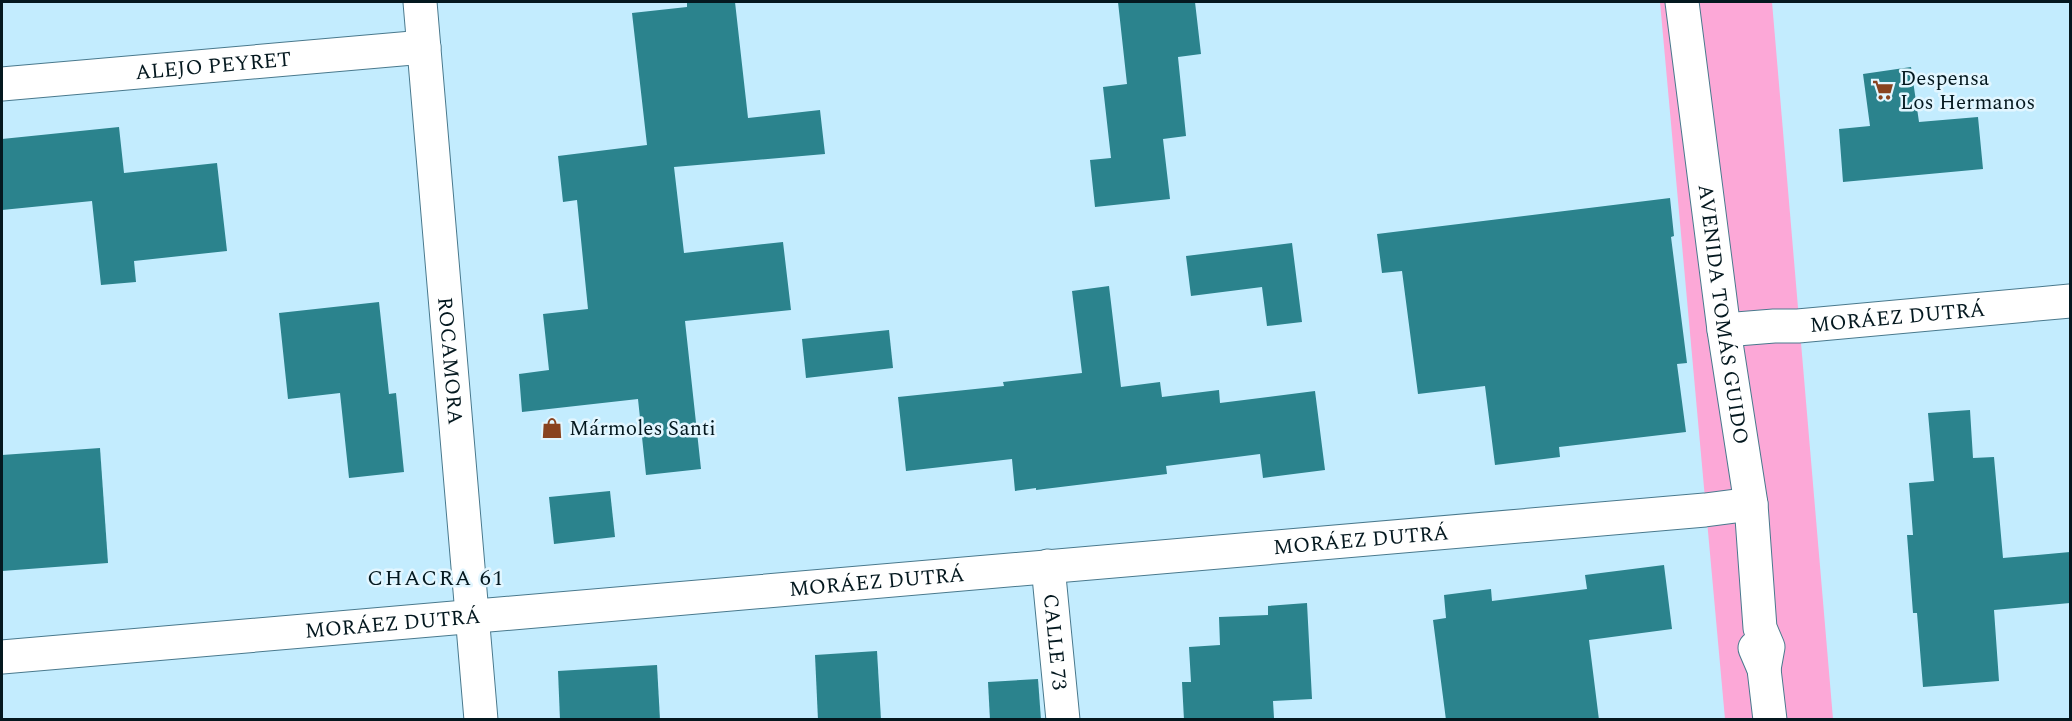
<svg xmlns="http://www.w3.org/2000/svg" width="2072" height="721" viewBox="0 0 2072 721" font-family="Spectral,serif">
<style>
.green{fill:#fca8d7}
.building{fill:#2b838d}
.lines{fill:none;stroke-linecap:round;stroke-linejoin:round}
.minor-casing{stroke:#49798d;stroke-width:35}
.secondary-casing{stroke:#49798d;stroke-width:35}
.minor{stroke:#fff;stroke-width:33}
.secondary{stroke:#fff;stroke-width:33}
.labels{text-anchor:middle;stroke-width:5;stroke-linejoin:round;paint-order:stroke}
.street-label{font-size:21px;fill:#04181f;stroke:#e2f6ff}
.poi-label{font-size:21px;fill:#04181f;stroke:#e2f6ff;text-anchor:start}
.neighbourhood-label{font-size:22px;letter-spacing:1.5px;fill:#04181f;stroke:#e2f6ff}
</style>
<rect width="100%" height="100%" fill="#c3ecfe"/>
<polygon class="green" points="1660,2 1772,2 1833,719 1725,719"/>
<g class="building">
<polygon points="687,2 735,2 748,118 820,110 825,154 674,167 684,253 783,242 791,310 685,321 701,469 646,475 638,399 522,412 519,374 549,370 543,314 588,309 577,200 563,202 558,156 647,145 632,13 687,7"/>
<polygon points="1118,2 1195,2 1201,54 1178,57 1186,136 1163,139 1170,199 1095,207 1090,160 1111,158 1103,87 1127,84"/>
<polygon points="1911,67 1919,122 1978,117 1983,169 1843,182 1839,129 1870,126 1863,74"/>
<polygon points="119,127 124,173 217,163 227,251 134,261 136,282 101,285 92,201 2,210 2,139"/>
<polygon points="1670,198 1674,236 1671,237 1687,363 1677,364 1686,432 1559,447 1560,457 1495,465 1485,386 1418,394 1402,271 1382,273 1377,234"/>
<polygon points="1292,243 1302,322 1267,326 1262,287 1191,296 1186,256"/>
<polygon points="1109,286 1121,387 1160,382 1162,397 1219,390 1220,403 1315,391 1325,470 1263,478 1260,454 1166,466 1167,474 1036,490 1036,488 1015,491 1012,459 906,471 898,397 1004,386 1003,382 1082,373 1072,291"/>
<polygon points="379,302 389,394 396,393 404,472 349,478 340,393 288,399 279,313"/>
<polygon points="889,330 893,368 806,378 802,339"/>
<polygon points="1970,410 1973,458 1994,457 2003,558 2070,552 2070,603 1994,610 1999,681 1923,687 1917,613 1913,613 1907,535 1913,535 1909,483 1934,481 1928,413"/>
<polygon points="100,448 108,563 2,571 2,455"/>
<polygon points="610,491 615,537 554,544 549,497"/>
<polygon points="1664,565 1672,629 1589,640 1599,720 1446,720 1433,620 1446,618 1444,595 1491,589 1492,601 1587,589 1585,575"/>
<polygon points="1307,603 1312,699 1273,701 1274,718 1184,720 1182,682 1191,682 1189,647 1220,645 1219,617 1268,615 1268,606"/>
<polygon points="877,651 881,720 818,720 815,655"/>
<polygon points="657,665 660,720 560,720 558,671"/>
<polygon points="1038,679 1041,720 990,720 988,682"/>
</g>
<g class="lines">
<defs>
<g id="minor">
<path id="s1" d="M420,2l61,718"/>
<path id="s2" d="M2,84l422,-37"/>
<path id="s3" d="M1724,330l50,-4h24l272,-25"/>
<path id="s4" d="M1048,566l15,154"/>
<path id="s5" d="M2,657l1703,-147 46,-6"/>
</g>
<g id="secondary">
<path id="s6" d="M1682,2l42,328 27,174 9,124 8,19 -4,22"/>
<polyline points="1755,648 1764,669 1770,720"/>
</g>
</defs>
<use href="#minor" class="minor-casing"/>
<use href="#secondary" class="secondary-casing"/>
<use href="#minor" class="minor"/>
<use href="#secondary" class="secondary"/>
</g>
<defs>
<symbol id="supermarket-bare" viewBox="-9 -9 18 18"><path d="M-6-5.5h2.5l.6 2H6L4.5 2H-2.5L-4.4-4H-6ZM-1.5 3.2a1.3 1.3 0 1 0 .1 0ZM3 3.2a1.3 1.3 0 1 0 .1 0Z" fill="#89431f" stroke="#e2f6ff" stroke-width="2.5" paint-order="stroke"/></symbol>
<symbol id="shop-bare" viewBox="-9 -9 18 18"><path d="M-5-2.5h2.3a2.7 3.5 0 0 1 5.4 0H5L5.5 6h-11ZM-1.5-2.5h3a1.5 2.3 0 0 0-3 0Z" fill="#89431f" stroke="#e2f6ff" stroke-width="2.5" paint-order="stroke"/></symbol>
</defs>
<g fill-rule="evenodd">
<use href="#supermarket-bare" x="1868" y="75" width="30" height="30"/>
<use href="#shop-bare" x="537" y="413" width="30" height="30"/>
</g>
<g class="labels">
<g class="street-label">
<text dy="7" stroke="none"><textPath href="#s2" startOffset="212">ALEJO PEYRET</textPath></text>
<text dy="7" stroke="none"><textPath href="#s6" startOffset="315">AVENIDA TOMÁS GUIDO</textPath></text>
<text dy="7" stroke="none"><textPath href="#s3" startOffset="174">MORÁEZ DUTRÁ</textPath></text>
<text dy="7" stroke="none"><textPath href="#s1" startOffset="360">ROCAMORA</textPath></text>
<text dy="7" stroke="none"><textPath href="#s5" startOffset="1364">MORÁEZ DUTRÁ</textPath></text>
<text dy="7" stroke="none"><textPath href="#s5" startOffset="878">MORÁEZ DUTRÁ</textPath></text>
<text dy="7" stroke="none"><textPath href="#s5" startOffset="392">MORÁEZ DUTRÁ</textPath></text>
<text dy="7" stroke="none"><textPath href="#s4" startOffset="76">CALLE 73</textPath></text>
</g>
<g class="poi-label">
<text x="1900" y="85">Despensa<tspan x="1900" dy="24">Los Hermanos</tspan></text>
<text x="569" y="435">Mármoles Santi</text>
</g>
<g class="neighbourhood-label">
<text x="436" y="585">CHACRA 61</text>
</g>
</g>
<rect width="2072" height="721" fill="none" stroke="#04181f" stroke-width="6"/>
</svg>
